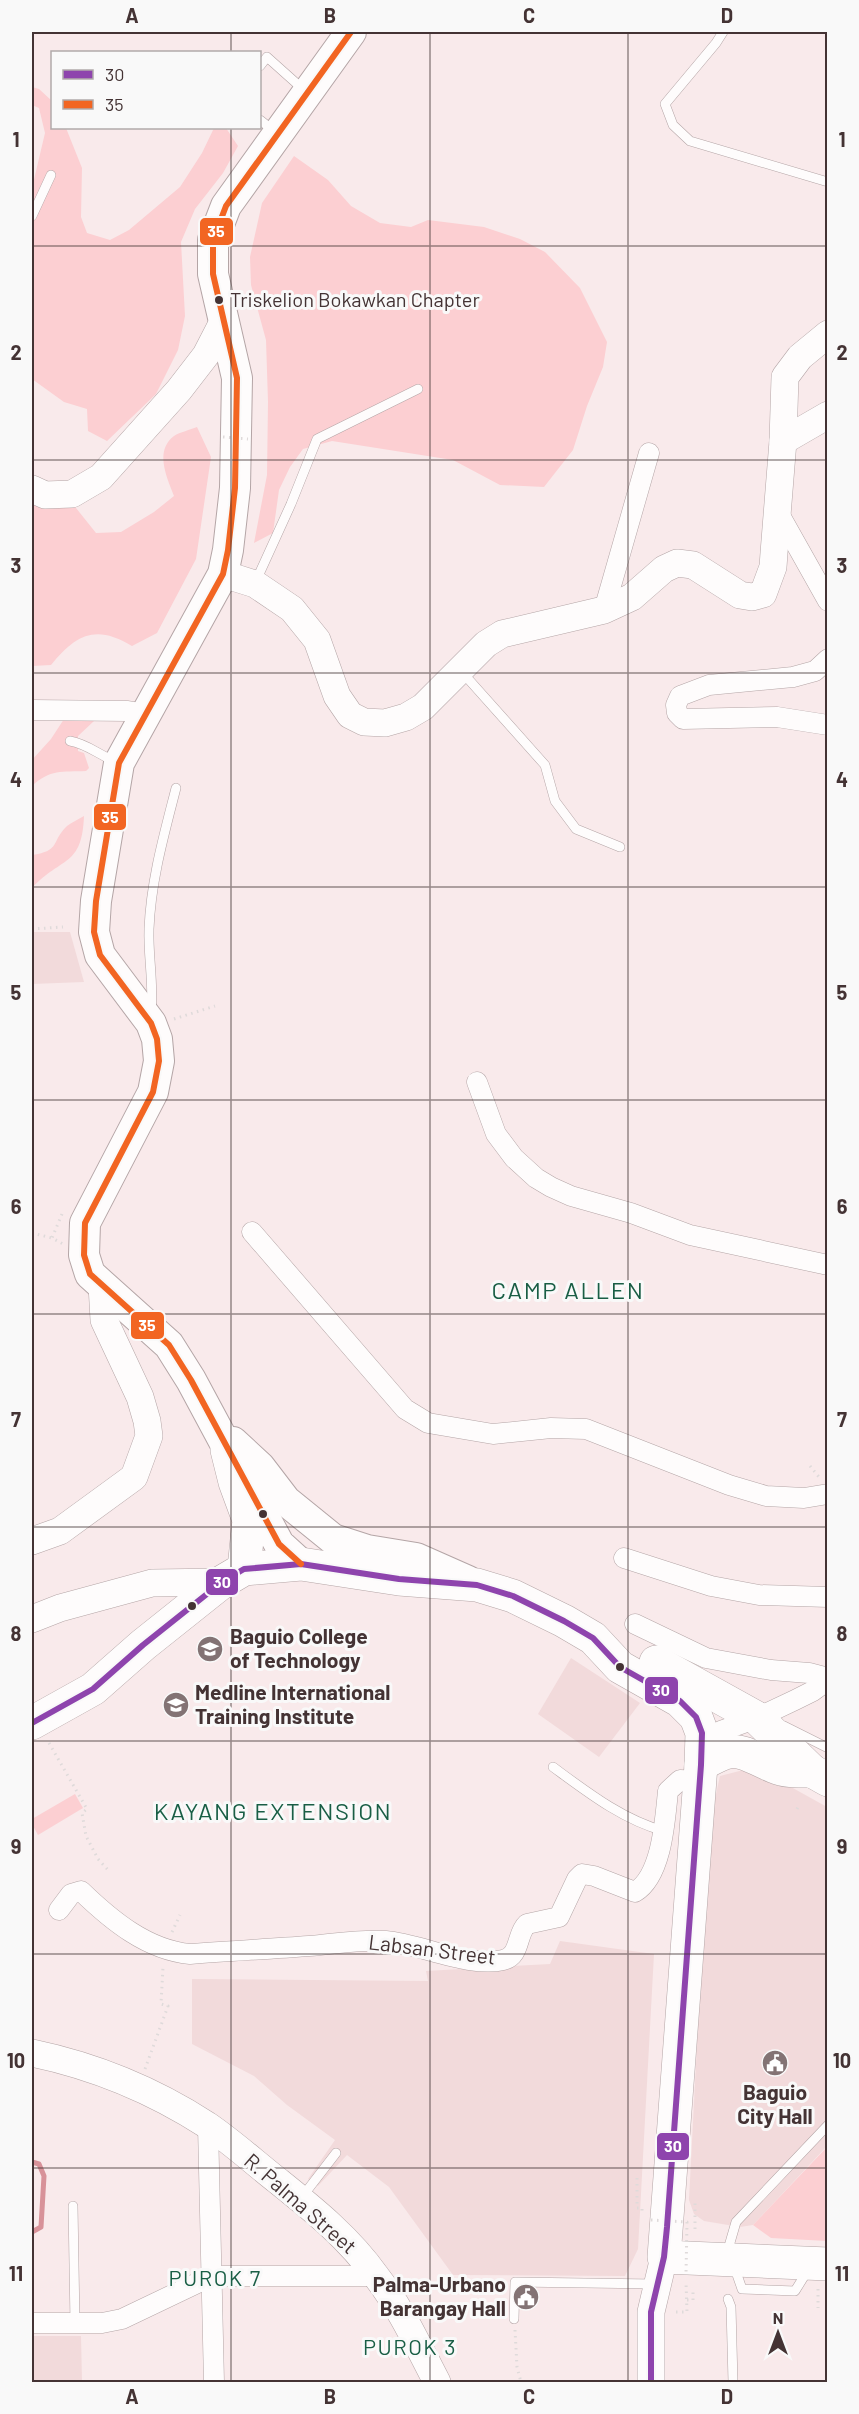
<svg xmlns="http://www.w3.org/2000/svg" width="859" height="2414" viewBox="0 0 859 2414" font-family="Barlow,sans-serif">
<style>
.built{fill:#f2dadb}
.green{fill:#fccfd2}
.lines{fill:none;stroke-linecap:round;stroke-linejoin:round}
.stream{stroke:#d89299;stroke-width:5}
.lane-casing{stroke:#b4a5a6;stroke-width:10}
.street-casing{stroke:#b4a5a6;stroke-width:21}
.secondary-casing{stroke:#b4a5a6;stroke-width:28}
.primary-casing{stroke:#b4a5a6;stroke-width:32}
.highway-casing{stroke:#b4a5a6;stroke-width:34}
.path{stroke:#dfdada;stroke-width:3;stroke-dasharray:1.5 4.5;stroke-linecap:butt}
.lane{stroke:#fefcfc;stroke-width:9}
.street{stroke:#fefcfc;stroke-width:20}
.secondary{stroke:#fefcfc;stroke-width:27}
.primary{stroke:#fefcfc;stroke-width:30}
.highway{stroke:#fefcfc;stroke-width:33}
.path-bridge{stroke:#dfdada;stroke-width:3;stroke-dasharray:1.5 4.5;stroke-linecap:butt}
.bus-1-casing{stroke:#f9f9f9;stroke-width:10}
.bus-2-casing{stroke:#f9f9f9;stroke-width:10}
.bus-1{stroke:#8e44ad;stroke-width:6}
.bus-2{stroke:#f26522;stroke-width:6}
.grid{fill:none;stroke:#443334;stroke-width:1.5;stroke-opacity:0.55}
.bus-dot{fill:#443334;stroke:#f9f9f9;stroke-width:2}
.labels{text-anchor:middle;stroke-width:6;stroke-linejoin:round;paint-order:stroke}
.bus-label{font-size:20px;fill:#443334;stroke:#f9f9f9;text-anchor:start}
.poi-label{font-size:21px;font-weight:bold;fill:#443334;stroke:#f9f9f9;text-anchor:start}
.street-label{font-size:21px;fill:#443334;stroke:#f9f9f9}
.neighbourhood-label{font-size:22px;letter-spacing:1.5px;fill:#195e45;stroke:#f9f9f9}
.quarter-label{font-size:24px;letter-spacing:1.5px;fill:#195e45;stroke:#f9f9f9}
.line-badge{stroke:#f9f9f9;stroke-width:2}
.badge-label{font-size:16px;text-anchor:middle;font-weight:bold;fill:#fff}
.neatline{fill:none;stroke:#443334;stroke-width:2}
.grid-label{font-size:20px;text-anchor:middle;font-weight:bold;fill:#443334}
</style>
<rect width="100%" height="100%" fill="#f9eaeb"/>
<g class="built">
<polygon points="32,932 70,932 84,982 32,984"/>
<polygon points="571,1658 640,1703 599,1757 538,1714"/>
<polygon points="755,1767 827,1807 827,2146 753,2225 740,2227 704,2221 694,2214 689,2200 699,2005 714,1803 720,1776"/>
<polygon points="560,1941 654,1954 638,2249 625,2276 453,2275 389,2187 347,2155 318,2186 308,2179 335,2140 287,2105 254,2076 192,2044 192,1979 428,1981 426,1971 550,1964"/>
<polygon points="32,2336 81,2336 82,2382 32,2382"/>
</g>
<g class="green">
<polygon points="32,87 39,89 52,101 52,128 66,128 82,168 81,217 87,233 110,240 129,230 180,187 202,153 214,128 226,128 238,146 223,173 195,209 181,242 185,316 178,350 156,394 107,441 88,431 87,409 64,402 32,379 32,188 45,133 39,108 32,105"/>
<polygon points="294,156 328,180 351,206 380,223 411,227 428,220 484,227 520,239 545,252 580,288 607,342 603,367 587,406 573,450 544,487 500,485 453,460 332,441 303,449 290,467 279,490 273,533 254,543 267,475 268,402 266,340 251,285 250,257 262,203"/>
<path d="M197,427l14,30 -15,102 -39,74 -25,13c-36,-22 -56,-12 -81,19l-19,1v-161l2,-15 38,13 24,30 25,-1 33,-20 20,-16c-7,-18 -20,-45 0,-60 6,-4 16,-6 23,-9z"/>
<path d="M66,716l25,1 3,4 -16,15v15l6,2 5,15 -3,3c-24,1 -36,-2 -54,15v-26l19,-21z"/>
<path d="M84,816c-2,51 -22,40 -52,72v-33c29,-4 19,-14 35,-29 5,-4 12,-7 17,-10z"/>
<polygon points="75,1794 83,1808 38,1835 32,1824 32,1819"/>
<polygon points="827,2147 827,2241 771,2238 753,2225"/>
</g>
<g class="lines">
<polyline class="stream" points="32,2162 39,2164 44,2176 41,2227 32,2232"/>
<defs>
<g id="lane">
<polyline points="723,32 716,43 665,104 673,125 690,141 828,182"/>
<polyline points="260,66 267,57 305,91"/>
<polyline points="260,120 274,131"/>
<polyline points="32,216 51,175"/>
<polyline points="256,581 291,504 317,439 418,389"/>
<polyline points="462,672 545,765 555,801 576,829 620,847"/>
<path d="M70,741c18,3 30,15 47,21"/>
<path d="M151,1012c3,-28 -3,-55 -2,-83 2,-49 15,-94 27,-141"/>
<polyline points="784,1726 828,1748"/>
<path d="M553,1767c34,25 70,53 111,64"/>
<polyline points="302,2197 336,2153"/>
<polyline points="73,2206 75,2323"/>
<polyline points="727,2253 736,2222 828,2125"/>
<polyline points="734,2266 742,2289 795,2291 808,2270"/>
<polyline points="728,2299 731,2307 733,2382"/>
<polyline points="514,2319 515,2282 655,2284"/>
</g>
<g id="street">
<polyline points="778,512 828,601"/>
<polyline points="604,610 649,453"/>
<polyline points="828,659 815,671 793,677 709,685 680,696 676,705 677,713 683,719 777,717 828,725"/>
<polyline points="32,710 128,711 146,714"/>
<polyline points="477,1082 496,1134 514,1158 536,1178 551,1187 571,1196 631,1213 690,1235 828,1265"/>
<polyline points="252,1232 405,1409 428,1423 493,1434 551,1428 586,1429 729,1485 766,1496 804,1498 828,1494"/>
<polyline points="624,1558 711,1586 759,1595 828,1597"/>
<polyline points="635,1624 706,1658 771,1670 809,1673 828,1678"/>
<polyline points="703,1746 721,1731 757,1718 795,1700 813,1691 828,1680"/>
<path d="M59,1910l12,-16 10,-3c30,29 66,59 109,63 39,-3 79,-5 119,-8 25,-2 51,-7 77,-5 34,3 84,27 117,19 18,-4 13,-26 24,-36l32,-7 18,-38 5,-5 12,2 41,16c27,-16 30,-72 33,-101l12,-11 19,1"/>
<polyline points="208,2126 214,2382"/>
<polyline points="32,2323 102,2323 122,2319 212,2276 377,2276"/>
</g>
<g id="secondary">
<polyline points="783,441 828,415"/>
<polyline points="32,489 45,495 72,494 101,477 179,390 206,355 223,322"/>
<polyline points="223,574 255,584 292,609 317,640 337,696 350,715 364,722 385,723 406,717 423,707 486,644 502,634 604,610 632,597 664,569 677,563 693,565 740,595 752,597 763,594 773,567 774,553 783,441 785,377 800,357 828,334"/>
<polyline points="32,1541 60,1531 134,1477 149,1436 147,1421 140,1397 104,1320 102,1285"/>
<polyline points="32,1619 60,1608 152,1583 222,1582"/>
<path d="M32,2053c62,13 121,37 175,72 25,17 48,38 71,56 36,29 71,57 98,95 25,32 42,70 61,106"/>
<polyline points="651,2382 651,2312 664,2257"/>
</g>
<g id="primary">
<polyline points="233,1442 260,1467 286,1501 333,1539 367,1550 416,1558 468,1581"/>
<polyline points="301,1564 279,1544 191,1380 169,1345 90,1274 84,1255 85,1223 153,1092 159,1061 157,1039 151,1023 100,955 94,932 96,901 119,763 223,574 228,550 235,488 237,378 213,274 213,240 226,206 351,32"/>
</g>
<g id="highway">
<polyline points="227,1450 235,1482 249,1520 244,1569"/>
<polyline points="656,1662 757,1718 812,1771 828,1780"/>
<polyline points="32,1723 93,1689 143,1645 222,1582 244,1569 301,1564 399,1579 477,1585 513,1596 564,1621 593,1638 620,1667 680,1701 696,1717 702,1733 701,1765 664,2257 828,2264"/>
<path d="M701,1765c37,-23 38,-13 74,2 11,5 25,4 37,4"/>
</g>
</defs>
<use href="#lane" class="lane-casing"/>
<use href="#street" class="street-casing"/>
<use href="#secondary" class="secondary-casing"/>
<use href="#primary" class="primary-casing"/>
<use href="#highway" class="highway-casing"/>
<g class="path">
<polyline points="32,929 63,927"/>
<polyline points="174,1019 215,1006"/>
<polyline points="62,1214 52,1238 63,1244"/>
<polyline points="32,1233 52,1238"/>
<polyline points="810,1466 819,1477"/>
<polyline points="49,1743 87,1809 82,1813 86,1836 98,1859 108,1870 106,1872"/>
<polyline points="797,1809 799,1805"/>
<polyline points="172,1932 180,1915"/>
<polyline points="145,2069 168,2006 161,2004 163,1967"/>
<polyline points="637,2178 637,2208 642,2208 642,2211"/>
<polyline points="695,2229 695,2199"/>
<polyline points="818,2289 818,2308"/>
<polyline points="687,2300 693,2300 693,2290"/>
<polyline points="676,2312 687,2312 686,2282"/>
<polyline points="515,2330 517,2367 521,2382"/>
</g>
<use href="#lane" class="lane"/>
<use href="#street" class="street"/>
<use href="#secondary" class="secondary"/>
<use href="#primary" class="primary"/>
<use href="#highway" class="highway"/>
<g class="path-bridge">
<polyline points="223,437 248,439"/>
<polyline points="651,2220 687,2222 686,2274"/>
</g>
<defs>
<polyline id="bus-1" points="32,1723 93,1689 143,1645 222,1582 244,1569 301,1564 399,1579 477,1585 513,1596 564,1621 593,1638 620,1667 680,1701 696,1717 702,1733 701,1765 667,2227 664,2257 651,2312 651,2382"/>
<polyline id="bus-2" points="301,1564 279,1544 191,1380 169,1345 90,1274 84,1255 85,1223 153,1092 159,1061 157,1039 151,1023 100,955 94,932 96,901 119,763 223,574 228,550 235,488 237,378 213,274 213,240 226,206 351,32"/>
</defs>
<use href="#bus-1" class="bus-1-casing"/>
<use href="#bus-2" class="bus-2-casing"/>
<use href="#bus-1" class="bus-1"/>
<use href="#bus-2" class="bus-2"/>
</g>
<path class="grid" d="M231,32v20M430,32v2350M628,32v2350M231,128v2254M32,246h796M32,460h796M32,673h796M32,887h796M32,1100h796M32,1314h796M32,1527h796M32,1741h796M32,1954h796M32,2168h796"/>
<defs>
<symbol id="university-disc" viewBox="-11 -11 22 22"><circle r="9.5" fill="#837374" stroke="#f9f9f9"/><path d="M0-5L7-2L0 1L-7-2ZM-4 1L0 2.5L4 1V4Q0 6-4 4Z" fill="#fff"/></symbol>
<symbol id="civic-disc" viewBox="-11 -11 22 22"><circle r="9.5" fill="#837374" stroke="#f9f9f9"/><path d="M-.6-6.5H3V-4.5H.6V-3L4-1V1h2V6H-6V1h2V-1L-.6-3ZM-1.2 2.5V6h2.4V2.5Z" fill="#fff"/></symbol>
</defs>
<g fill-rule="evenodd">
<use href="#university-disc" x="195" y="1634" width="30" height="30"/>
<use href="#university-disc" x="161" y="1690" width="30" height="30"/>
<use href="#civic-disc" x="760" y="2048" width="30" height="30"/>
<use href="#civic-disc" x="511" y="2282" width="30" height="30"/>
</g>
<g class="bus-dot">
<circle cx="219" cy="300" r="5"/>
<circle cx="263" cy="1514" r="5"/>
<circle cx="192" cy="1606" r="5"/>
<circle cx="620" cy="1667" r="5"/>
</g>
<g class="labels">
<g class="bus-label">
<text x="230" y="307">Triskelion Bokawkan Chapter</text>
</g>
<g class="poi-label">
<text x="230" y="1644">Baguio College<tspan x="230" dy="24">of Technology</tspan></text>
<text x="195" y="1700">Medline International<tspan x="195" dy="24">Training Institute</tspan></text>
<text x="775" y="2100" text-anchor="middle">Baguio<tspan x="775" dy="24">City Hall</tspan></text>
<text x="506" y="2292" text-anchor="end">Palma-Urbano<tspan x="506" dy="24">Barangay Hall</tspan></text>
</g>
<g class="street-label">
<text transform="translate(432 1950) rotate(7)" y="7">Labsan Street</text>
<text transform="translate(300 2204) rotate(41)" y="7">R. Palma Street</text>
</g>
<g class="neighbourhood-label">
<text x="215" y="2286">PUROK 7</text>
<text x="410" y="2355">PUROK 3</text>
</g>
<g class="quarter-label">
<text x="568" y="1299">CAMP ALLEN</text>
<text x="273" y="1820">KAYANG EXTENSION</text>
</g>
</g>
<g class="line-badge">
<rect x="199" y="217" width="35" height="29" rx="6" fill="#f26522"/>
<rect x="93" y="803" width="34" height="28" rx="6" fill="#f26522"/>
<rect x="130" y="1311" width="35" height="29" rx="6" fill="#f26522"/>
<rect x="205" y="1568" width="34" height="28" rx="6" fill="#8e44ad"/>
<rect x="644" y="1676" width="35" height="29" rx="6" fill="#8e44ad"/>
<rect x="656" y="2132" width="34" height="29" rx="6" fill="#8e44ad"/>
</g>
<g class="badge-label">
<text x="216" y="237">35</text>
<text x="110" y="823">35</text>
<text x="147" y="1331">35</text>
<text x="222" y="1588">30</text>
<text x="661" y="1696">30</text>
<text x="673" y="2152">30</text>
</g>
<rect width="859" height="2414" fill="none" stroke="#f9f9f9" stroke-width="66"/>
<rect x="51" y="51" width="210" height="78" fill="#f9f9f9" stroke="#b1aaaa" stroke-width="1.5"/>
<rect x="63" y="70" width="30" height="9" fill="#8e44ad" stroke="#b1aaaa" stroke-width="1.5"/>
<text x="105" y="81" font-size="18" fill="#443334">30</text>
<rect x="63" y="100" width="30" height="9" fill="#f26522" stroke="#b1aaaa" stroke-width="1.5"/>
<text x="105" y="111" font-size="18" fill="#443334">35</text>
<g transform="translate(778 2333)" stroke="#f9f9f9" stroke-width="4.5" paint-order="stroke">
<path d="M0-4.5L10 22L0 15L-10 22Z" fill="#443334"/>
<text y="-9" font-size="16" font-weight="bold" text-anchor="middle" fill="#443334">N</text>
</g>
<rect x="33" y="33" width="793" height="2348" class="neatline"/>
<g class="grid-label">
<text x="132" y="23">A</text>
<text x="330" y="23">B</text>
<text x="529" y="23">C</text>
<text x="727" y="23">D</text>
<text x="16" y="147">1</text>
<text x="842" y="147">1</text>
<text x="16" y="360">2</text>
<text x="842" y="360">2</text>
<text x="16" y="573">3</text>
<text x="842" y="573">3</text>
<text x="16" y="787">4</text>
<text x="842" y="787">4</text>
<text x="16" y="1000">5</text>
<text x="842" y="1000">5</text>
<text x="16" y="1214">6</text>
<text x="842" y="1214">6</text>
<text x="16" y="1427">7</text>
<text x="842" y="1427">7</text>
<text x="16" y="1641">8</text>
<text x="842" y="1641">8</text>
<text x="16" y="1854">9</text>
<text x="842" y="1854">9</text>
<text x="16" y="2068">10</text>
<text x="842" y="2068">10</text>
<text x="16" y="2281">11</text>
<text x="842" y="2281">11</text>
<text x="132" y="2404">A</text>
<text x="330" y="2404">B</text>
<text x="529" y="2404">C</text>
<text x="727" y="2404">D</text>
</g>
</svg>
